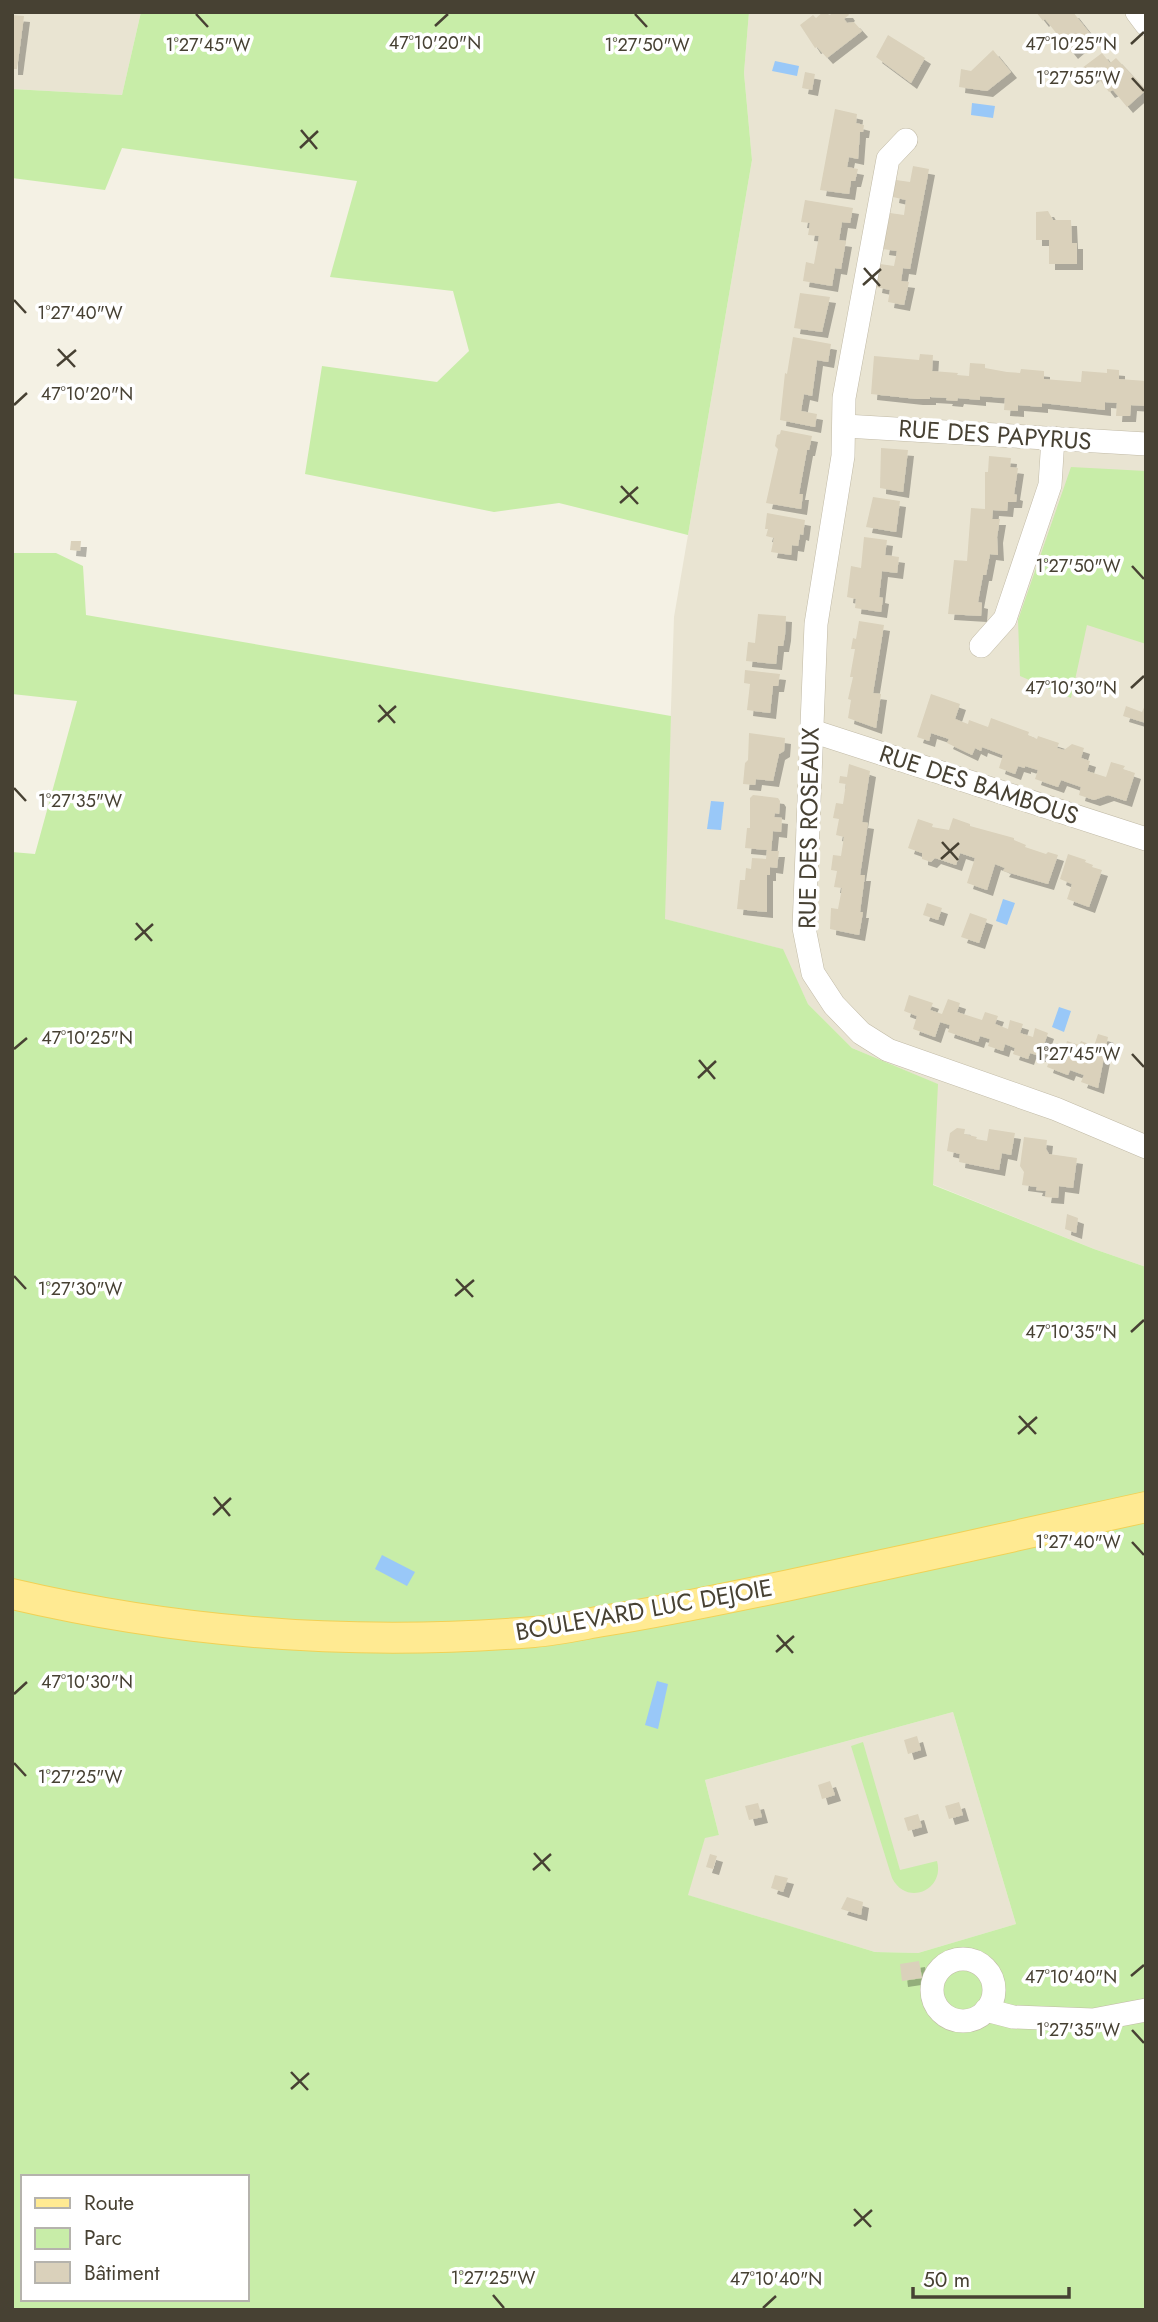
<svg xmlns="http://www.w3.org/2000/svg" width="1158" height="2322" viewBox="0 0 1158 2322" font-family="Jost,sans-serif">
<style>
.residential{fill:#e9e4d2}
.green{fill:#c8eda8;fill-rule:evenodd}
.water{fill:#99c8f8}
.building{fill:#dad1bb;filter:url(#shadow)}
.lines{fill:none;stroke-linecap:round;stroke-linejoin:round}
.minor-casing{stroke:#c1baa6;stroke-width:24}
.major-casing{stroke:#f1d155;stroke-width:32}
.minor{stroke:#fff;stroke-width:23}
.major{stroke:#ffea92;stroke-width:30}
.ticks{fill:none;stroke:#474133;stroke-width:2.5}
.labels{text-anchor:middle;stroke-width:7;stroke-linejoin:round;paint-order:stroke}
.street-label{font-size:24px;fill:#474133;stroke:#fff}
.ticks-label{font-size:18px;text-anchor:middle;fill:#474133;stroke:#fff;stroke-width:7;stroke-linejoin:round;paint-order:stroke}
</style>
<defs>
<filter id="shadow"><feDropShadow dx="6" dy="6" stdDeviation="0" flood-color="#0004"/></filter>
</defs>
<rect width="100%" height="100%" fill="#f4f1e4"/>
<g class="residential">
<polygon points="12,12 141,12 122,95 12,89"/>
<polygon points="749,12 1146,12 1146,1267 1094,1249 932,1184 937,1084 852,1048 808,1004 782,949 664,919 674,617 752,160 744,73"/>
<polygon points="953,1712 1016,1924 918,1953 875,1952 687,1895 705,1837 719,1835 705,1780"/>
</g>
<g class="green">
<polygon points="141,12 749,12 744,73 752,160 688,535 559,503 494,512 305,474 322,366 437,382 469,351 453,291 330,277 357,181 122,148 105,190 12,178 12,89 122,95"/>
<polygon points="1071,467 1146,471 1146,644 1087,625 1071,698 1020,676 1018,620"/>
<path d="M12,553h44l27,13 3,49 585,101 -6,203 118,30 25,55 44,44 86,36 -5,101 161,64 52,18v1043h-1134v-1458l23,2 42,-153 -65,-7zM953,1712l63,212 -98,29 -43,-1 -187,-57 17,-57 14,-3 -14,-55zM23,2177h224v122h-224z"/>
<path d="M863,1742l37,128 37,-9c8,29 -30,46 -45,17l-41,-132z"/>
</g>
<g class="water">
<polygon points="775,61 799,66 797,76 772,71"/>
<polygon points="972,103 995,106 993,118 971,115"/>
<polygon points="711,801 724,802 721,830 707,829"/>
<polygon points="1003,899 1015,903 1007,925 996,921"/>
<polygon points="1059,1007 1071,1011 1064,1032 1052,1027"/>
<polygon points="382,1555 415,1572 407,1586 375,1569"/>
<polygon points="657,1681 668,1684 658,1729 645,1725"/>
</g>
<g class="building">
<polygon points="823,12 830,15 833,12 847,12 849,15 844,19 847,23 854,22 862,31 827,58 817,47 815,48 800,25 813,15 816,18"/>
<polygon points="1036,12 1073,12 1092,36 1072,53 1045,19 1043,21"/>
<polygon points="12,15 24,16 17,69 12,69"/>
<polygon points="888,35 925,58 911,83 876,57"/>
<polygon points="993,50 1011,72 987,91 959,87 961,69 971,71"/>
<polygon points="1102,53 1110,63 1116,58 1146,90 1127,107 1113,90 1109,92 1095,74 1090,78 1082,68"/>
<polygon points="805,72 815,74 812,90 802,88"/>
<polygon points="835,109 857,114 856,123 864,125 863,132 860,132 858,159 849,157 847,167 858,169 855,181 851,181 849,194 820,190"/>
<polygon points="913,166 929,169 910,269 903,268 901,281 909,282 904,305 888,302 890,290 876,287 880,264 894,266 897,251 883,249 890,213 904,215 906,200 893,197 896,180 910,182"/>
<polygon points="805,200 853,208 850,223 842,222 839,240 846,241 841,269 835,268 832,286 803,281 806,262 814,264 819,236 808,235 810,223 801,222"/>
<polygon points="1048,211 1053,220 1071,220 1072,243 1077,243 1077,264 1049,264 1049,240 1036,240 1036,212"/>
<polygon points="800,293 830,297 822,332 794,328"/>
<polygon points="793,337 831,344 828,362 817,360 812,396 804,394 801,411 817,414 815,427 780,420 785,373 787,374"/>
<polygon points="920,354 933,355 932,371 958,373 957,375 969,376 970,363 985,364 985,368 1007,372 1020,373 1021,369 1044,371 1044,379 1081,382 1082,371 1107,373 1107,369 1119,370 1119,379 1146,381 1146,406 1131,405 1130,416 1116,416 1117,403 1105,402 1105,410 1042,403 1042,407 1018,405 1018,411 1004,410 1005,398 980,396 980,400 958,398 957,401 946,400 947,398 930,397 930,399 917,399 871,394 874,356 919,360"/>
<polygon points="781,430 812,436 809,450 807,450 799,494 803,494 801,509 766,503 778,449 775,446 777,435 780,434"/>
<polygon points="881,448 908,450 903,492 880,488"/>
<polygon points="989,456 1011,458 1010,467 1018,468 1014,494 1017,495 1016,502 1008,502 1007,511 993,510 992,519 1000,519 997,537 998,555 990,554 986,575 983,575 978,602 982,603 981,616 948,614 954,560 967,561 971,508 985,509 985,472 988,472"/>
<polygon points="873,497 900,501 896,532 866,527"/>
<polygon points="767,513 805,520 803,535 800,534 798,546 792,545 791,555 771,552 774,538 766,536 768,529 765,529"/>
<polygon points="864,537 887,540 885,555 899,557 897,573 882,571 879,597 883,598 881,612 855,608 856,599 847,597 851,566 861,568"/>
<polygon points="71,541 81,541 80,551 70,550"/>
<polygon points="758,614 786,616 785,635 783,646 778,646 776,664 746,661 748,642 755,643"/>
<polygon points="859,621 884,625 873,693 881,694 876,728 848,718 851,700 848,699 853,677 850,677 855,649 851,649 853,638 856,639"/>
<polygon points="745,670 780,674 778,686 773,686 770,713 747,710 750,684 744,683"/>
<polygon points="931,694 960,704 955,719 968,724 969,720 988,727 991,718 1029,732 1028,735 1037,739 1038,736 1059,743 1057,748 1064,750 1072,744 1084,748 1081,758 1090,761 1087,771 1106,777 1111,762 1125,766 1123,769 1135,773 1126,801 1108,795 1094,800 1079,795 1081,787 1061,780 1058,787 1035,779 1038,770 1025,766 1025,768 1018,766 1015,774 999,768 1003,755 982,747 981,751 975,748 972,755 947,743 949,739 931,733 929,741 917,737"/>
<polygon points="1146,703 1146,723 1123,716 1126,706 1142,712"/>
<polygon points="749,733 785,738 784,751 779,754 773,781 756,779 755,785 743,784 745,763 748,760"/>
<polygon points="849,764 870,771 862,822 868,823 860,875 865,875 860,912 863,912 859,935 830,929 831,908 838,909 842,888 834,887 837,871 831,870 833,855 841,856 844,837 836,835 839,819 833,818 836,803 843,804 846,784 839,783 840,776 847,777"/>
<polygon points="753,795 778,798 780,801 779,814 775,813 774,817 782,818 781,832 773,831 771,851 779,851 777,868 770,867 770,875 767,875 767,912 737,909 740,880 745,880 746,868 751,869 752,858 766,859 767,850 745,848 747,828 750,828 750,798"/>
<polygon points="953,818 970,824 970,826 1014,838 1014,840 1026,845 1025,847 1046,854 1048,852 1058,855 1048,884 1003,871 1005,868 995,864 987,890 967,883 975,858 960,853 956,865 935,858 931,862 922,859 922,853 908,848 918,819 933,824 932,827 949,830"/>
<polygon points="1068,854 1086,860 1085,862 1093,865 1092,867 1102,870 1089,907 1067,899 1072,884 1060,879"/>
<polygon points="927,903 942,908 938,920 923,915"/>
<polygon points="970,913 987,919 979,943 961,937"/>
<polygon points="909,995 933,1003 930,1010 942,1014 948,999 960,1003 957,1012 982,1020 985,1012 998,1016 995,1024 1008,1029 1010,1020 1023,1024 1020,1033 1033,1037 1035,1028 1048,1033 1040,1056 1030,1053 1028,1059 1013,1054 1015,1048 1005,1044 1003,1051 988,1046 990,1039 980,1036 978,1042 948,1032 950,1025 940,1022 935,1037 913,1029 917,1016 904,1011"/>
<polygon points="1098,1034 1108,1037 1098,1088 1081,1082 1084,1075 1070,1070 1068,1075 1047,1067 1055,1044 1065,1048 1067,1041 1079,1045 1081,1041 1094,1046"/>
<polygon points="957,1128 965,1129 964,1134 977,1137 976,1139 987,1141 989,1129 1015,1133 1011,1155 1002,1153 999,1170 959,1162 960,1154 947,1151 950,1133"/>
<polygon points="1024,1137 1047,1140 1046,1149 1049,1154 1077,1158 1073,1188 1059,1186 1058,1198 1045,1197 1046,1191 1036,1190 1037,1187 1022,1185 1024,1172 1020,1166"/>
<polygon points="1067,1214 1078,1218 1076,1233 1065,1229"/>
<polygon points="917,1736 921,1750 908,1754 904,1740"/>
<polygon points="830,1781 835,1795 822,1799 818,1785"/>
<polygon points="959,1802 963,1815 949,1819 945,1806"/>
<polygon points="758,1803 762,1817 749,1820 745,1806"/>
<polygon points="918,1814 922,1827 908,1831 904,1818"/>
<polygon points="710,1854 717,1856 713,1869 706,1867"/>
<polygon points="775,1875 788,1878 783,1892 771,1888"/>
<polygon points="847,1897 863,1902 861,1915 841,1909"/>
<polygon points="919,1961 922,1978 902,1981 900,1964"/>
</g>
<g class="lines">
<defs>
<g id="minor">
<polyline points="1137,12 1146,24"/>
<polyline points="906,140 888,159 844,398 843,456 816,624 804,928 813,973 834,1005 861,1033 888,1050 1056,1109 1146,1147"/>
<polyline points="845,426 1146,444"/>
<polyline points="981,646 1005,619 1050,485 1053,438"/>
<polyline points="812,731 1146,839"/>
<circle cx="963" cy="1990" r="31"/>
<polyline points="986,2010 1013,2017 1093,2020 1146,2010"/>
</g>
<path id="major" d="M12,1594c171,40 348,52 522,38 23,-2 46,-7 69,-11 63,-10 125,-23 187,-36 119,-26 237,-51 356,-78"/>
</defs>
<use href="#minor" class="minor-casing"/>
<use href="#major" class="major-casing"/>
<use href="#minor" class="minor"/>
<use href="#major" class="major"/>
</g>
<path class="ticks" d="M196,14l12,13M635,14l12,13M435,26l13,-12M1131,44l13,-12M1132,78l12,13M301,130l16,19M300,148l18,-17M864,268l16,18M863,285l18,-16M14,300l12,13M58,349l17,18M57,366l19,-16M14,405l13,-12M621,486l17,18M620,503l18,-16M1132,566l12,13M1131,688l13,-12M379,705l16,18M378,722l18,-16M14,788l12,13M942,842l16,18M941,859l18,-16M136,923l16,18M135,940l18,-16M14,1049l13,-11M1132,1054l12,13M699,1060l16,19M698,1078l18,-17M14,1276l12,13M456,1279l17,18M455,1296l19,-16M1131,1332l13,-12M1019,1416l17,18M1018,1434l19,-17M214,1497l16,19M213,1515l18,-17M1132,1542l12,13M777,1635l16,18M776,1652l18,-16M14,1694l13,-12M14,1763l12,13M534,1853l16,18M533,1870l18,-16M1131,1976l13,-11M1132,2030l12,13M291,2072l17,18M291,2089l18,-16M854,2209l17,18M854,2226l18,-16M493,2295l11,13M763,2308l13,-12"/>
<g class="labels">
<g class="street-label">
<text transform="translate(995 435) rotate(4)" y="8">RUE DES PAPYRUS</text>
<text transform="translate(979 785) rotate(18)" y="8">RUE DES BAMBOUS</text>
<text transform="translate(809 828) rotate(-89)" y="8">RUE DES ROSEAUX</text>
<text transform="translate(644 1610) rotate(-10)" y="8">BOULEVARD LUC DEJOIE</text>
</g>
</g>
<g class="ticks-label">
<text x="435" y="49">47°10'20"N</text>
<text x="1071" y="50">47°10'25"N</text>
<text x="208" y="51">1°27'45"W</text>
<text x="647" y="51">1°27'50"W</text>
<text x="1078" y="84">1°27'55"W</text>
<text x="80" y="319">1°27'40"W</text>
<text x="87" y="400">47°10'20"N</text>
<text x="1078" y="572">1°27'50"W</text>
<text x="1071" y="694">47°10'30"N</text>
<text x="80" y="807">1°27'35"W</text>
<text x="87" y="1044">47°10'25"N</text>
<text x="1078" y="1060">1°27'45"W</text>
<text x="80" y="1295">1°27'30"W</text>
<text x="1071" y="1338">47°10'35"N</text>
<text x="1078" y="1548">1°27'40"W</text>
<text x="87" y="1688">47°10'30"N</text>
<text x="80" y="1783">1°27'25"W</text>
<text x="1071" y="1983">47°10'40"N</text>
<text x="1078" y="2036">1°27'35"W</text>
<text x="493" y="2284">1°27'25"W</text>
<text x="776" y="2285">47°10'40"N</text>
</g>
<rect width="1158" height="2322" fill="none" stroke="#474133" stroke-width="28"/>
<rect x="21" y="2175" width="228" height="126" fill="#ffffff" stroke="#b5b3ad" stroke-width="2"/>
<rect x="35" y="2198" width="35" height="10" fill="#ffea92" stroke="#b5b3ad" stroke-width="2"/>
<text x="84" y="2210" font-size="21" fill="#474133">Route</text>
<rect x="35" y="2228" width="35" height="21" fill="#c8eda8" stroke="#b5b3ad" stroke-width="2"/>
<text x="84" y="2245" font-size="21" fill="#474133">Parc</text>
<rect x="35" y="2262" width="35" height="21" fill="#dad1bb" stroke="#b5b3ad" stroke-width="2"/>
<text x="84" y="2280" font-size="21" fill="#474133">Bâtiment</text>
<path d="M913 2287v10h156v-10" fill="none" stroke="#474133" stroke-width="3.5"/>
<text x="923" y="2287" font-size="21" fill="#474133" stroke="#ffffff" stroke-width="5" paint-order="stroke">50 m</text>
</svg>
